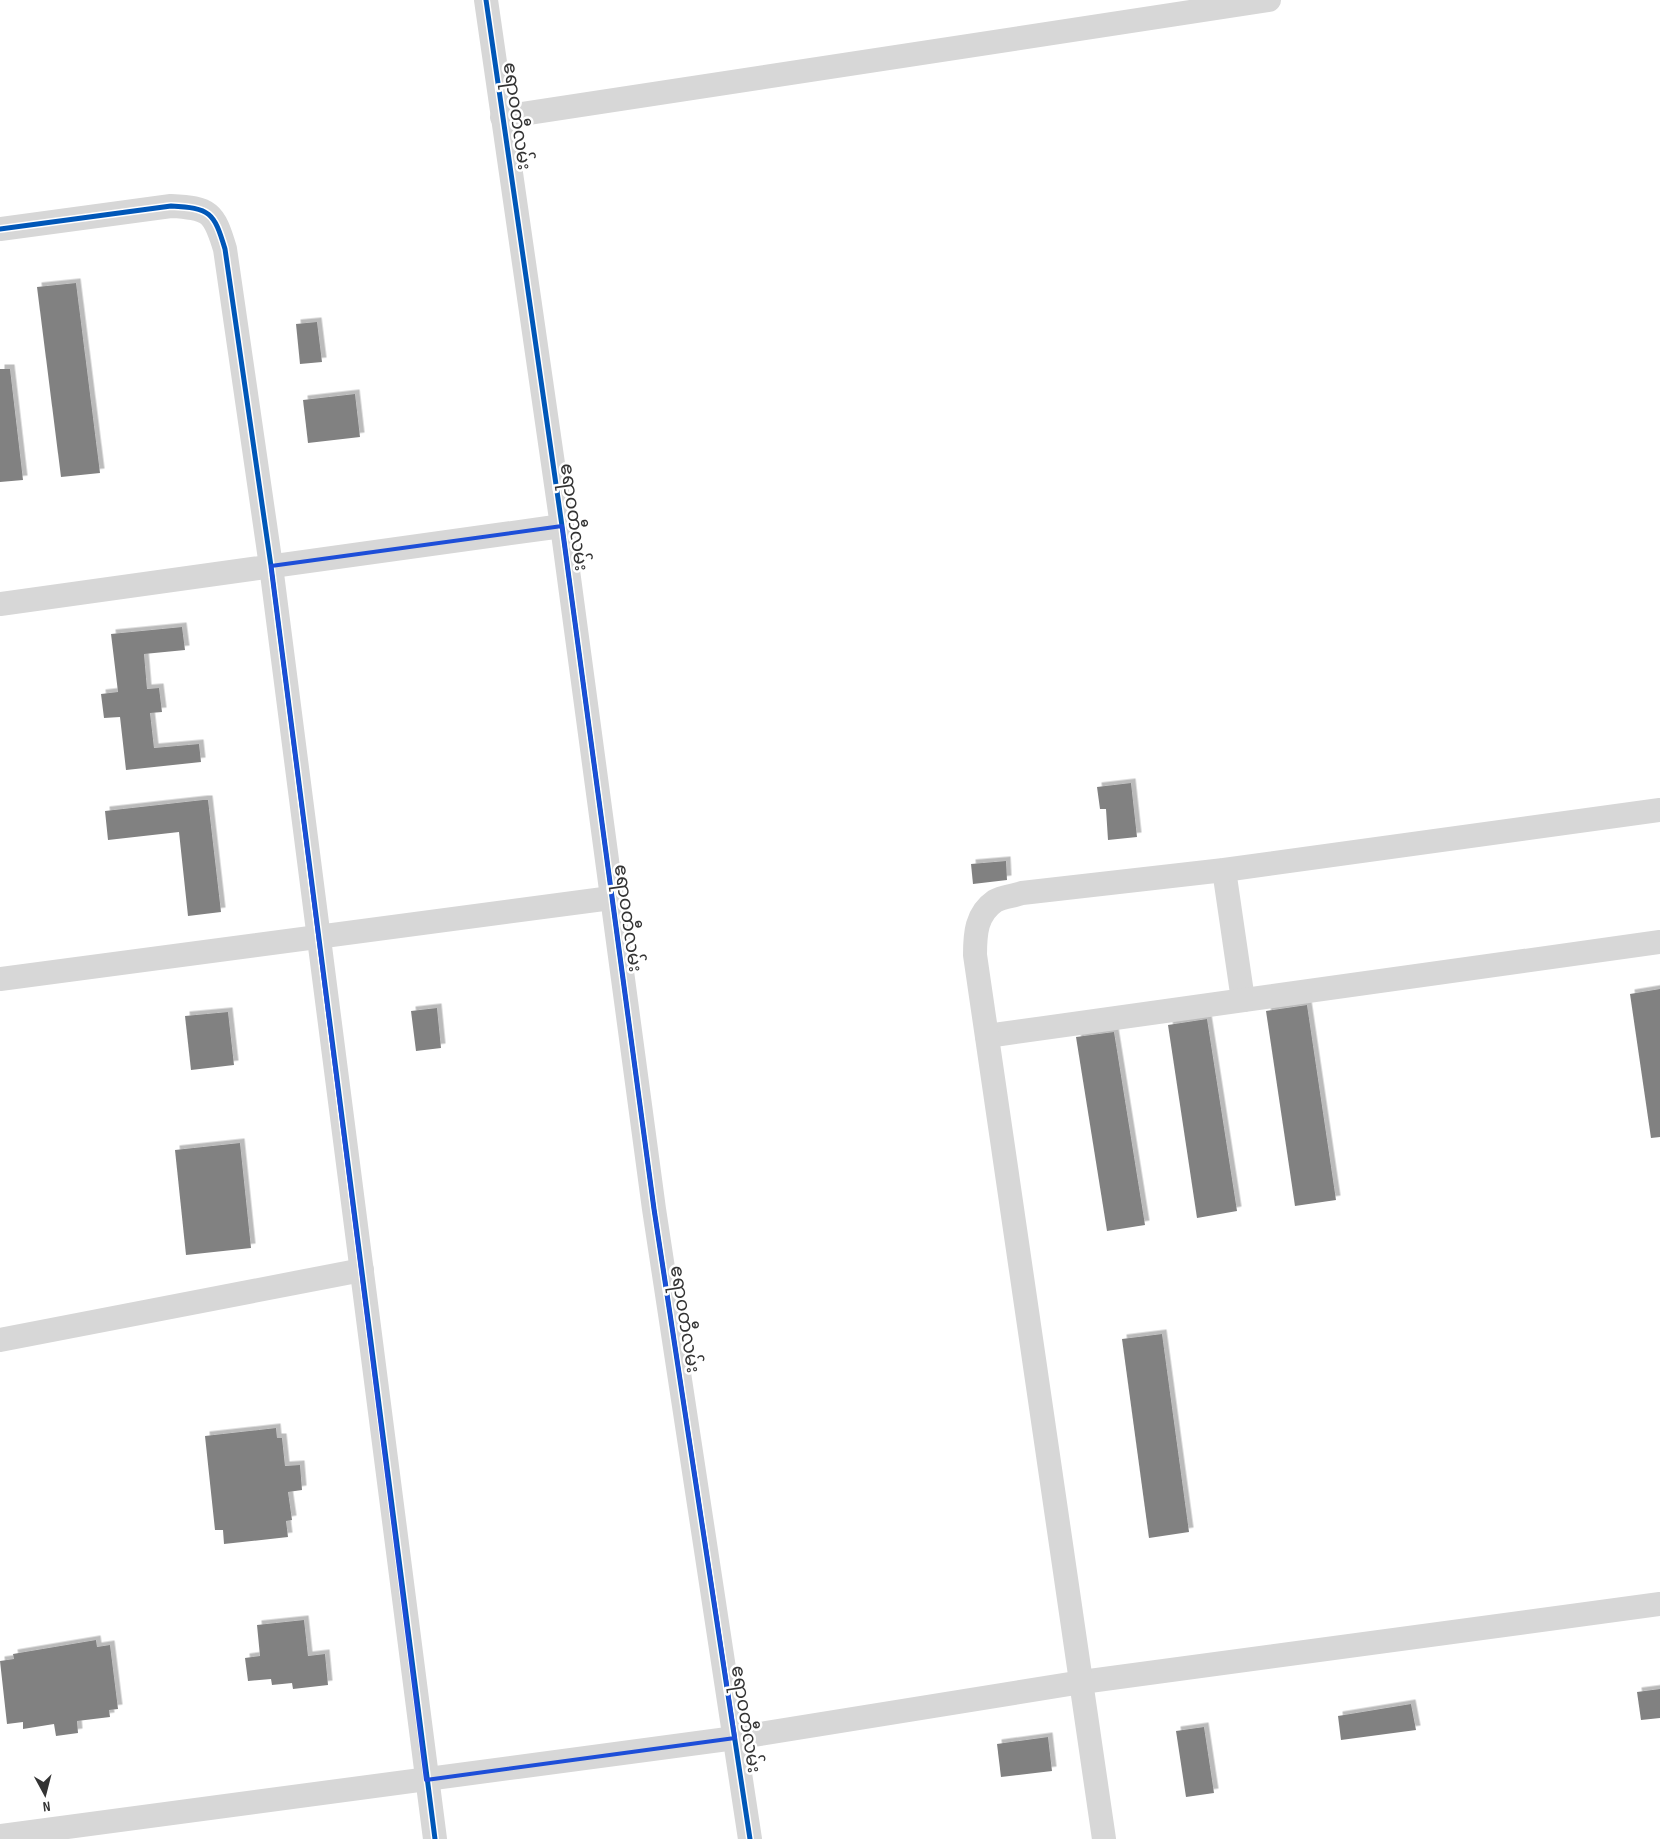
<svg xmlns="http://www.w3.org/2000/svg" width="1660" height="1839" viewBox="0 0 1660 1839" font-family="'Sofia Sans Condensed','Noto Sans Myanmar',sans-serif">
<style>
.building{fill:#818181;filter:url(#shadow)}
.lines{fill:none;stroke-linecap:round;stroke-linejoin:round}
.minor{stroke:#d7d7d7;stroke-width:24}
.cycleway-casing{stroke:#fff;stroke-width:8}
.cycleway{stroke:#0057b8;stroke-width:5}
.marked{fill:none;stroke:#1d4ed8;stroke-width:4;stroke-linejoin:round}
.labels{text-anchor:middle;stroke-width:5;stroke-linejoin:round;paint-order:stroke}
.street-label{font-size:19px;fill:#333;stroke:#fff}
</style>
<defs>
<filter id="shadow"><feDropShadow dx="4.5" dy="-4.5" stdDeviation="0" flood-color="#0004"/></filter>
</defs>
<rect width="100%" height="100%" fill="#fff"/>
<g class="building">
<polygon points="76,283 100,473 61,477 37,287"/>
<polygon points="317,322 322,362 300,364 296,324"/>
<polygon points="0,369 10,369 23,480 0,482"/>
<polygon points="355,394 360,437 308,443 303,400"/>
<polygon points="182,627 185,650 144,654 147,689 159,688 162,712 150,713 154,748 199,744 201,762 126,770 120,717 104,718 101,694 118,692 111,634"/>
<polygon points="1131,783 1137,837 1108,840 1106,809 1100,809 1097,787"/>
<polygon points="203,800 208,800 221,912 188,916 179,832 108,840 105,811"/>
<polygon points="1006,861 1007,880 973,884 971,864"/>
<polygon points="1660,989 1660,1137 1651,1138 1630,994"/>
<polygon points="1307,1005 1336,1200 1295,1206 1266,1011"/>
<polygon points="437,1008 441,1048 416,1051 411,1011"/>
<polygon points="228,1012 234,1065 191,1070 185,1016"/>
<polygon points="1207,1019 1237,1211 1197,1218 1168,1025"/>
<polygon points="1114,1032 1145,1225 1107,1231 1076,1037"/>
<polygon points="240,1143 251,1248 186,1255 175,1150"/>
<polygon points="1162,1334 1189,1532 1149,1538 1122,1339"/>
<polygon points="276,1428 277,1438 282,1438 285,1466 300,1465 302,1490 288,1492 292,1520 286,1521 288,1537 224,1544 223,1530 215,1530 205,1436"/>
<polygon points="304,1620 308,1656 325,1654 328,1685 293,1689 292,1683 272,1685 271,1679 248,1681 245,1658 260,1656 257,1625"/>
<polygon points="96,1640 97,1647 110,1645 118,1709 109,1710 110,1717 77,1721 78,1733 56,1736 54,1724 23,1729 23,1722 7,1724 0,1661 14,1659 13,1654"/>
<polygon points="1660,1689 1660,1718 1641,1720 1637,1692"/>
<polygon points="1411,1704 1416,1730 1341,1740 1338,1716"/>
<polygon points="1204,1727 1214,1793 1186,1797 1176,1731"/>
<polygon points="1048,1737 1052,1771 1001,1777 997,1744"/>
</g>
<g class="lines">
<g class="minor">
<polyline points="486,0 562,526 654,1209 750,1839"/>
<polyline points="502,117 1269,0"/>
<path d="M0,229l171,-23c39,2 43,6 54,43l46,317 164,1273"/>
<polyline points="0,604 562,526"/>
<polyline points="1224,870 1243,1000"/>
<polyline points="0,979 611,898"/>
<polyline points="987,1036 1660,942"/>
<polyline points="0,1340 362,1270"/>
<polyline points="0,1836 735,1738 1082,1682 1660,1604"/>
<path d="M1104,1839l-129,-884c0,-21 1,-41 20,-54 7,-4 19,-5 27,-8l202,-23 436,-60"/>
</g>
<defs>
<g id="cycleway">
<polyline points="486,0 562,526 654,1209 750,1839"/>
<path d="M0,229l171,-23c39,2 43,6 54,43l46,317 164,1273"/>
</g>
</defs>
<use href="#cycleway" class="cycleway-casing"/>
<use href="#cycleway" class="cycleway"/>
</g>
<path class="marked" d="M562,526l92,683 81,529 -309,42 -155,-1214z"/>
<g class="labels">
<g class="street-label">
<text transform="translate(518 116) rotate(82)" y="7">ဧရာဝတီလမ်း</text>
<text transform="translate(575 517) rotate(82)" y="7">ဧရာဝတီလမ်း</text>
<text transform="translate(629 918) rotate(82)" y="7">ဧရာဝတီလမ်း</text>
<text transform="translate(686 1319) rotate(81)" y="7">ဧရာဝတီလမ်း</text>
<text transform="translate(747 1719) rotate(81)" y="7">ဧရာဝတီလမ်း</text>
</g>
</g>
<g transform="translate(45 1794) rotate(173)" stroke="#ffffff" stroke-width="4" paint-order="stroke">
<path d="M0-4L9 19L0 12L-9 19Z" fill="#333333"/>
<text y="-8" font-size="14" font-weight="bold" text-anchor="middle" fill="#333333">N</text>
</g>
</svg>
